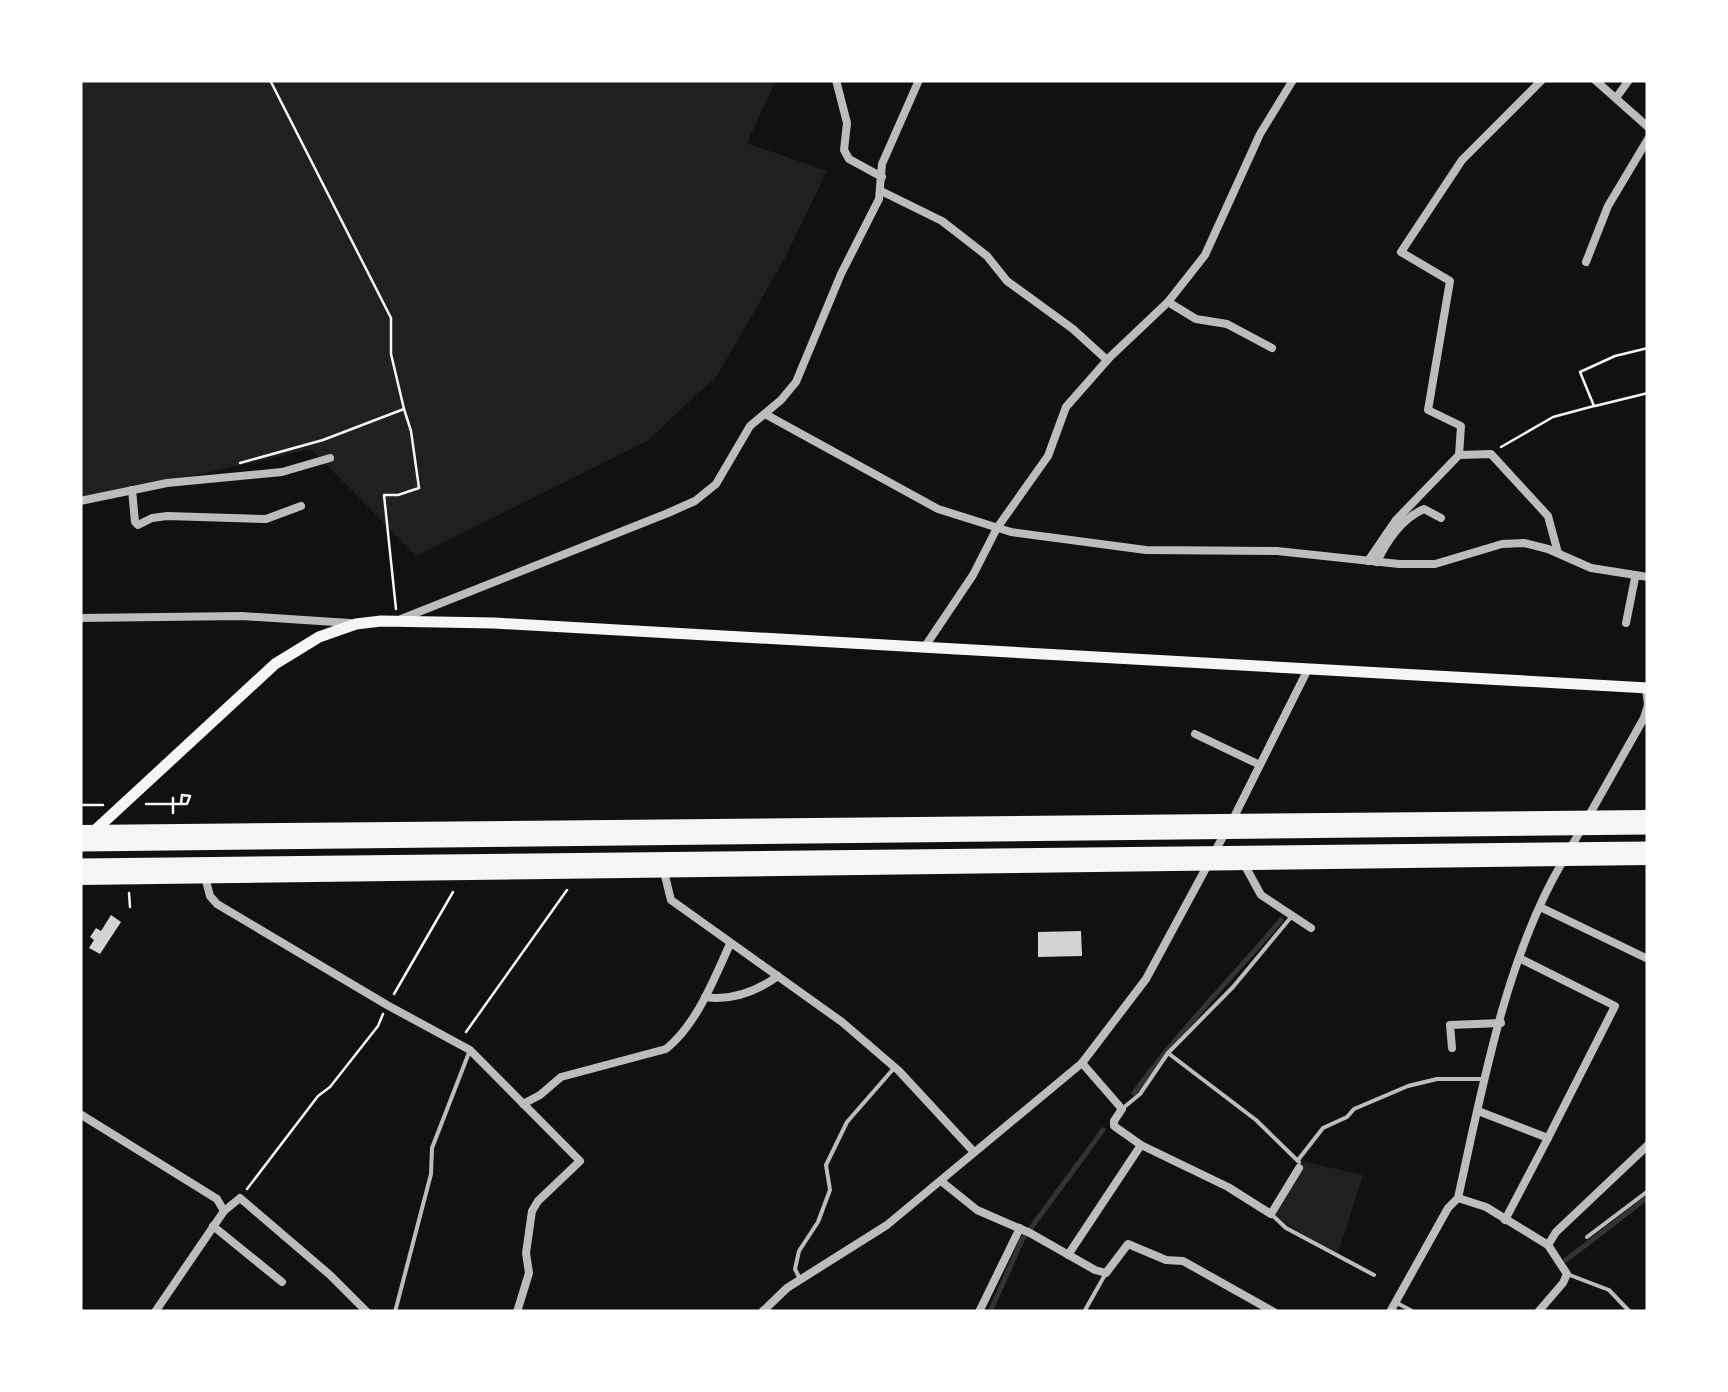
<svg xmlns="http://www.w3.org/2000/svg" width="1728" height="1392" viewBox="0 0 1728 1392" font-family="Lora,serif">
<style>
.green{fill:#202020}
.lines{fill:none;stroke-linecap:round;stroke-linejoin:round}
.stream{stroke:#333;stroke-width:5}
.building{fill:#d3d3d3}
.path{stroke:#f5f5f5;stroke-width:2.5}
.service{stroke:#bcbcbc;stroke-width:4}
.minor{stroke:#bcbcbc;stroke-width:8}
.secondary{stroke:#f5f5f5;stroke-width:11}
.trunk{stroke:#f5f5f5;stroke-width:14}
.motorway{stroke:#f5f5f5;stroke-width:15}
</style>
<rect width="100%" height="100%" fill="#111"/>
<g class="green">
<polygon points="80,80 776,80 747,143 827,171 784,260 717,376 647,441 416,556 311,449 80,502"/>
<polygon points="1298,1160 1363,1175 1337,1256 1271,1214 1299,1168"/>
</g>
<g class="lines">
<g class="stream">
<path d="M1134,1093c44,-61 98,-115 147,-173"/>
<polyline points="1566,1260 1648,1197"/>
<polyline points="990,1312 1022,1240 1103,1130"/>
</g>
</g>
<g class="building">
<polygon points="111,915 121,922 100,954 89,948 94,940 90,937 96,928 101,931"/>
<polygon points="1081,931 1082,956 1038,957 1038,932"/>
</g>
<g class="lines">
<g class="path">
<polyline points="1595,406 1648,393"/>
<polyline points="1501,447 1553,417 1594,406 1580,372 1615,356 1648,348"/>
<polyline points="240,463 323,440 404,409 391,354 391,318 270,80"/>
<polyline points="396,609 384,495 398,495 419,488 411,431 404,409"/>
<polyline points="173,798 173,813"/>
<polyline points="146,804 187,804 190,796 182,795 181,803"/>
<polyline points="80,805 103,805"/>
<polyline points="129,893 130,907"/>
<polyline points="394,994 453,892"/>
<polyline points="466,1032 567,890"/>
<polyline points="247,1189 318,1096 330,1087 378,1026 383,1014"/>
</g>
<g class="service">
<polyline points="1168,1053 1256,1120 1299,1162"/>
<polyline points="1122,1109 1140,1094 1168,1053 1233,987 1292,916"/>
<polyline points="1298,1160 1323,1128 1347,1117 1354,1109 1408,1086 1437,1079 1485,1079"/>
<polyline points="1271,1214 1286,1228 1374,1275"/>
<polyline points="1587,1237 1648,1191"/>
<polyline points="1567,1274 1609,1290 1630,1312"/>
<polyline points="800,1279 795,1269 799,1251 818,1222 830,1190 826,1165 847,1122 895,1067"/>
<polyline points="1395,1302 1414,1312"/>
<polyline points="395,1312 431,1174 432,1148 470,1050"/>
<polyline points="1084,1312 1106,1273"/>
</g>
<g class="minor">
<polyline points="836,80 847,123 844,150 849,159 882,177"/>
<polyline points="1542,80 1462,160 1401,252 1450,281 1428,410 1461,426 1459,455 1491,454 1548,516 1558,553"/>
<polyline points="1595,80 1648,127"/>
<polyline points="1616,98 1629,80"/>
<polyline points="881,191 942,221 987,256 1007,281 1073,329 1107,360"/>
<polyline points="1586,262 1608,206 1648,139"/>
<polyline points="1168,302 1196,319 1227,324 1272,348"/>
<polyline points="765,414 938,509 1011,532 1146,550 1277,551 1399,564 1435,564 1502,544 1524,543 1548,549 1591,568 1648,577"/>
<polyline points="132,490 135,522 138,525 152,518 167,516 266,519 301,506"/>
<polyline points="80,501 167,483 282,472 330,458"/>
<polyline points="1368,561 1396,520 1459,455"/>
<path d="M1377,562c9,-20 25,-44 47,-53l17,9"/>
<polyline points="80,618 242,616 350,623"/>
<polyline points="401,619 668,513 695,501 716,484 750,426 781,400 796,382 841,274 879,199 882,164 919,80"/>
<polyline points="1626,623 1635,578"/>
<polyline points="924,648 973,575 997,528 1048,456 1066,407 1110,357 1168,302 1205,255 1260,134 1293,80"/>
<polyline points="1195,734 1258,764"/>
<polyline points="1233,819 1308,669"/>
<polyline points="1570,849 1644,718 1648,705 1646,688"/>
<polyline points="1244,864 1261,895 1311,928"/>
<polyline points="664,872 671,900 842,1022 899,1071 974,1152"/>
<polyline points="205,877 210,896 217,904 387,1005 470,1050 580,1161 538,1201 532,1211 526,1253 529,1273 517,1312"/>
<polyline points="1540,907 1648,959"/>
<path d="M705,997c27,4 52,-6 73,-21"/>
<polyline points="1452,1048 1450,1025 1501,1023"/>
<path d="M523,1104l17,-9 21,-18 105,-28c31,-25 48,-70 64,-105"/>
<polyline points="1478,1111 1548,1138 1615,1006 1519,958"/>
<polyline points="80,1114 217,1199 224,1211 155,1312"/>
<polyline points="1141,1145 1228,1187 1271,1214 1299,1168"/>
<polyline points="941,1181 977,1210 1030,1233 1095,1270 1106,1273 1128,1244 1166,1260 1183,1261 1274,1312"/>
<polyline points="224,1211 240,1198 330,1275 367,1312"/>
<polyline points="1505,1220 1548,1138"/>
<polyline points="213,1226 282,1282"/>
<path d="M1548,1245l-62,-38 -28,-9c24,-109 48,-241 105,-337"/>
<polyline points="1068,1255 1141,1145 1114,1126 1114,1121 1122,1109 1082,1063"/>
<polyline points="762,1312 787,1288 887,1225 1082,1063 1146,979 1226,831"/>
<polyline points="979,1312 1020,1228"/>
<polyline points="1390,1312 1448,1208 1458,1198"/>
<polyline points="1538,1312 1563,1283 1567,1274 1548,1245 1556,1232 1648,1145"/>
</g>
<polyline class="secondary" points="91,834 275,664 319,637 356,624 381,621 494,623 1648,688"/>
<g class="trunk">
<polyline points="80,832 1648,817"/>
<polyline points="80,878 1648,858"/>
</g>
<g class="motorway">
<polyline points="80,844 1648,827"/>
<polyline points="80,866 1648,849"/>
</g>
</g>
<rect width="1728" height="1392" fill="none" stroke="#ffffff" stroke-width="165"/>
</svg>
